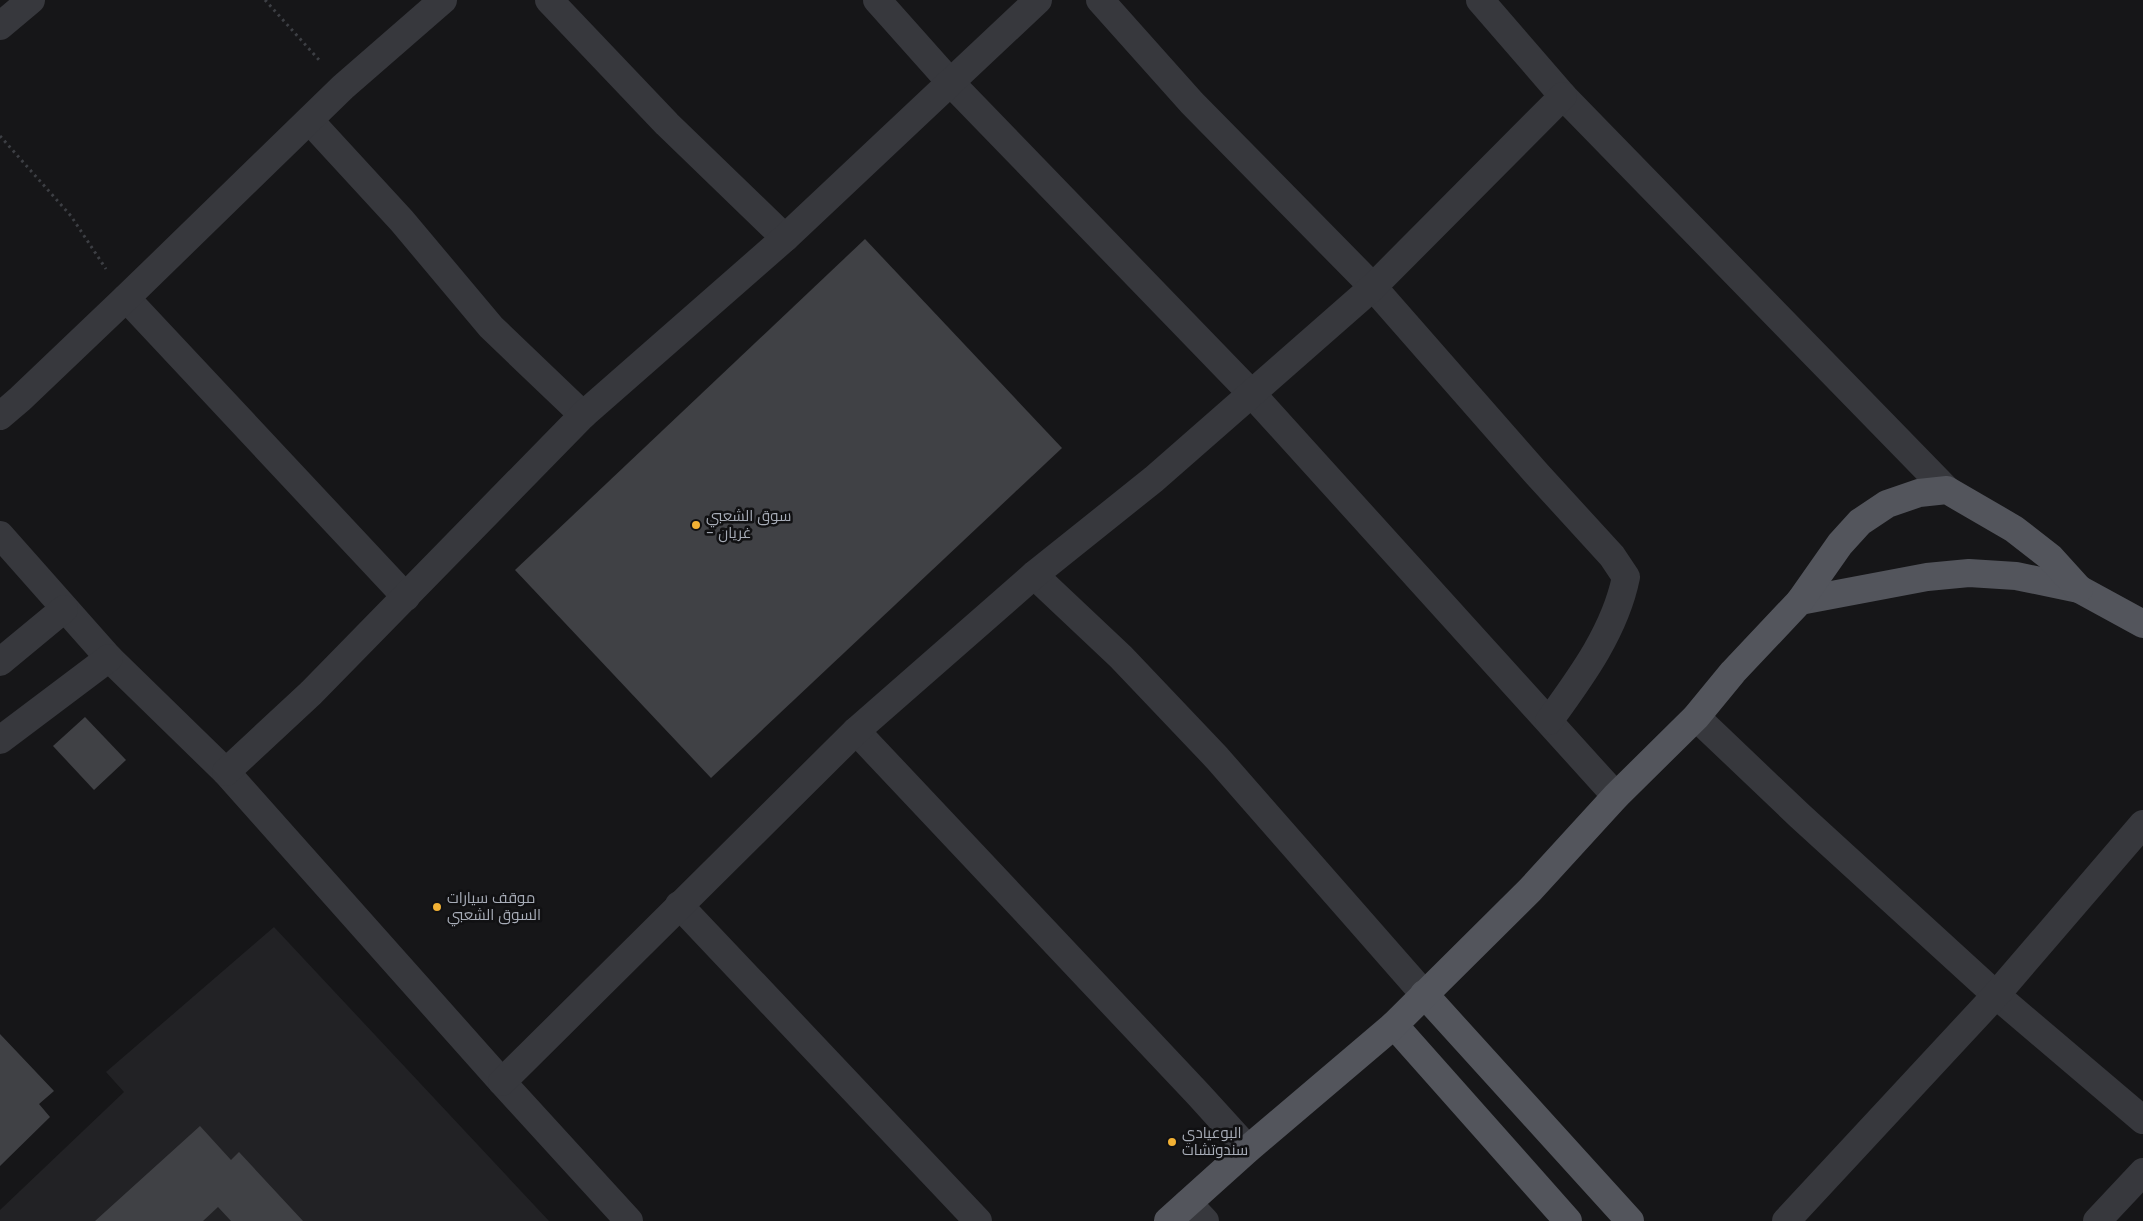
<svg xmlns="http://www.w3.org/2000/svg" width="2143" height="1221" viewBox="0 0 2143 1221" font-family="Poppins,Cairo,sans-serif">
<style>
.built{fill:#222225}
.building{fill:#404145}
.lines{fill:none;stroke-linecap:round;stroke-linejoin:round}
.path{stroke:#3d3f44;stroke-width:3;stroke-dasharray:2.5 4;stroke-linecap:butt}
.minor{stroke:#37383d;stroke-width:28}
.major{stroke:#53555c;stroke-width:28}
.poi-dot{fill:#f2b134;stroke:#111113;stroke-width:2}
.labels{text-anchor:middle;stroke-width:5;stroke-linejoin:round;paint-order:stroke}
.poi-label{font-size:15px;fill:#a8adb8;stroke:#111113;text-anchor:start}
</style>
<rect width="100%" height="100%" fill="#161618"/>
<polygon class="built" points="274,927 549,1221 0,1221 0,1210 124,1092 106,1072"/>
<g class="building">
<polygon points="865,239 1062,448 711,778 515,570"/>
<polygon points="85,717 126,760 94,790 53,746"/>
<polygon points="0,1034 54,1091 39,1104 50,1117 0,1166"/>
<polygon points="200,1126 231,1160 239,1152 303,1221 231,1221 218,1207 203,1221 95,1221"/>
</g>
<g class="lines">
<g class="path">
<polyline points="265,0 320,61"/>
<polyline points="0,136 71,216 106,269"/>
</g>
<g class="minor">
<polyline points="549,0 667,124 785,238"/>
<polyline points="877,0 951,83 1251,393 1616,796"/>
<path d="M1100,0l92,103 181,184 164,187 75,82 14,21c-11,54 -45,100 -77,144"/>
<polyline points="1480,0 1563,96 1947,490"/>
<polyline points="0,26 31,0"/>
<polyline points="310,121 402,221 491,327 583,415"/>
<polyline points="126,298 406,597"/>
<polyline points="0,416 20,399 126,298 343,87 443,0"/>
<polyline points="0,535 109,658 226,772 502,1082 629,1221"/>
<polyline points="1034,575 1121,657 1217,758 1424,994"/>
<polyline points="0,662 64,609"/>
<polyline points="1696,717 1800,816 1996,995 2143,1120"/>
<polyline points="856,731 1199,1095 1248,1149"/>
<polyline points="0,740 109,658"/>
<polyline points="226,772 311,693 583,415 785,238 1038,0"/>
<polyline points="679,905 978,1221"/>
<polyline points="502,1082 856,731 1034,575 1154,479 1373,287 1563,96"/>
<polyline points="1188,1203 1205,1221"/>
<polyline points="1786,1221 1996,995 2143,824"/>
<polyline points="2097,1221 2143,1172"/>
</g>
<g class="major">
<polyline points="1800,601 1927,577 1969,573 2016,576 2079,589 2143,624"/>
<polyline points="1424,994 1630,1221"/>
<polyline points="1394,1025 1568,1221"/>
<polyline points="1168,1221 1248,1149 1394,1025 1530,890 1616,796 1696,717 1733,672 1800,601 1840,544 1860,522 1887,504 1919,493 1947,490 2014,529 2050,557 2079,589"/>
</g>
</g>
<g class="poi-dot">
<circle cx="696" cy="525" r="5"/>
<circle cx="437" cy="907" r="5"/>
<circle cx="1172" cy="1142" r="5"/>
</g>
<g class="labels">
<g class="poi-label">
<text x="706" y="521">سوق الشعبي<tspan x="706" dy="17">- غريان</tspan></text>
<text x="447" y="903">موقف سيارات<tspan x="447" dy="17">السوق الشعبي</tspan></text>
<text x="1182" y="1138">البوعيادي<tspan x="1182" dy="17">سندوتشات</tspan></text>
</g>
</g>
</svg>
